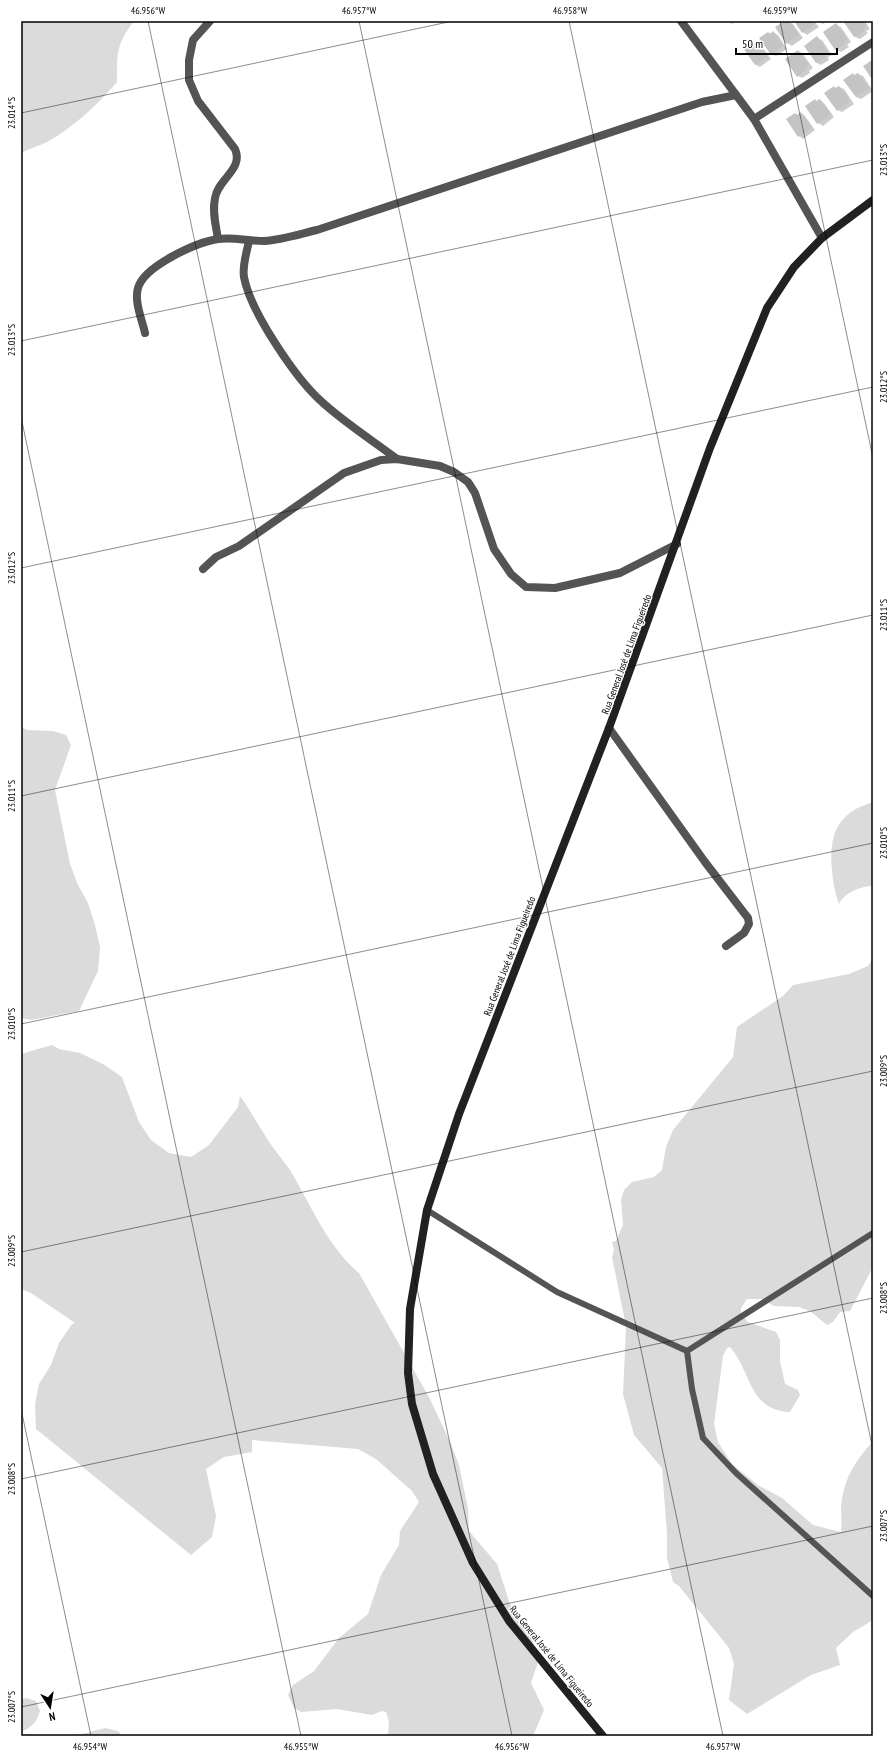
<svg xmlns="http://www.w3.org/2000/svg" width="894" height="1757" viewBox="0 0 894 1757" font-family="'PT Sans Narrow',sans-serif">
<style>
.green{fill:#dbdbdb}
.shadow{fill:#0003}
.building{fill:#c4c4c4}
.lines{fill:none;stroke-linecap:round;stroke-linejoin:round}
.lane{stroke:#545454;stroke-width:6}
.street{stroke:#545454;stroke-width:8}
.secondary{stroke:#212121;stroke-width:8}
.ticks{fill:none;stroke:#000;stroke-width:1;stroke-opacity:0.45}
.labels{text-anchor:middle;stroke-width:3;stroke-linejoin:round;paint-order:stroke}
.street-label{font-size:10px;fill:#000;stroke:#fff}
.neatline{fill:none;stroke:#000;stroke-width:1.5}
.ticks-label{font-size:10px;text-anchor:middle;fill:#000}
</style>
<rect width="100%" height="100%" fill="#fff"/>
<g class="green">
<path d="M22,21h112c-18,24 -17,32 -17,61 -19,22 -42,44 -68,59 -9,5 -19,7 -28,12z"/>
<polygon points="21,727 27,730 53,731 66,735 71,745 55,790 70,864 78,885 88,903 95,925 100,947 98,971 79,1011 31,1020 21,1018"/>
<path d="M873,802v84c-12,0 -29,7 -34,18 -4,-10 -6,-22 -7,-33 -3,-36 4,-58 41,-69z"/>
<path d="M873,958v309l-23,44 -10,1 -7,10 -6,3 -17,-14 -11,-4 -25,-1 -12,-7h-15l-6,9v6l7,8 28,10 4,8v21l5,23 13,6 2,5 -10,17c-42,-2 -38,-40 -60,-65l-3,1 -4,8 -9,68 4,18 14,22 26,21 24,13 31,27 28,7c1,-8 0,-17 0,-25 3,-29 13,-44 32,-66v179l-20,12 -17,16 4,17 -29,10 -64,39 -18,-14 5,-36 -5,-16 -50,-62 -6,-4 -6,-24v-24l-5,-66 -28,-33 -11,-41 3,-68 -14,-69 2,-7 -2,-8 4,-1 7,-16 -2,-25 3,-10 8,-8 22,-5 8,-7 4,-23 7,-17 60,-73 4,-30 46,-31 10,-11 56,-11 19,-8z"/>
<path d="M52,1045l7,4 21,4 23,11 19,13 17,45 12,18 18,13 22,4 18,-12 29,-38 2,-11c9,12 15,24 23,36 7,13 18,25 27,38 21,35 37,76 69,103l71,126 21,45 8,21 9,44 1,22 28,33 13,40 22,32 6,26 -7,21 13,27 -11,26h-145l1,-15 -3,-9 -4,-1 -10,4 -35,-6 -36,3 -7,-4 -6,-13 5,-10 21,-14 25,-33 29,-24 13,-39 18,-30 1,-14 19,-29 -7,-11 -36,-32 -18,-10 -106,-9v12l-28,5 -18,12 10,47 -4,21 -21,18 -155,-126 -1,-24 4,-21 12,-19 8,-22 13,-19 3,-1 -44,-30 -10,-4v-235z"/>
<path d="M26,1698l10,3 4,10c-3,11 -8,16 -19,21v-32z"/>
<polygon points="105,1728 118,1731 122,1736 74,1736"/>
</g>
<g class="shadow">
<polygon points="727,21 737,21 732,24"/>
<polygon points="795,21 814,21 819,27 807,35 803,32"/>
<polygon points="818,21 828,21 823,24"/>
<polygon points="845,21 865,21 870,29 866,31 868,33 860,39 855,37"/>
<polygon points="784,22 786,23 789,22 793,24 803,38 792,46 787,43"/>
<polygon points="836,25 841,27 851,42 847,45 849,47 841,52 836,50 824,33"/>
<polygon points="773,32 778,35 787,49 776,56 772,54 768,33 771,34"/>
<polygon points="817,38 822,40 832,55 828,57 829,60 821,65 817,63 805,46"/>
<polygon points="757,43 762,46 771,59 760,67 756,65 755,45"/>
<polygon points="798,51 802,53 813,68 809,71 810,73 802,78 798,76"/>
<polygon points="858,74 863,76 873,91 861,99 856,97"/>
<polygon points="839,87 844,89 854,104 842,112 837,110"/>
<polygon points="820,100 824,103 834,117 823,126 818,123"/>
<polygon points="801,113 805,116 815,130 803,139 799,136 795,114 798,115"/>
</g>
<g class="building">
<polygon points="784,21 785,23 789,21 799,35 786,44 775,27"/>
<polygon points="794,21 812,21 815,24 802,33"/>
<polygon points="843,21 863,21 866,26 863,29 864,31 854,37"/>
<polygon points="836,23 847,39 843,42 845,44 835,50 823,32"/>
<polygon points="773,31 783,46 771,55 759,38 768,32 770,34"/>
<polygon points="817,36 828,52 824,55 826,57 816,63 804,46"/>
<polygon points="752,42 754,44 757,42 768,57 755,65 743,48"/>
<polygon points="798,50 809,65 805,68 806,70 797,77 785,59"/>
<polygon points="872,60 873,61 873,81 863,66"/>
<polygon points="853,73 854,75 858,73 869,88 856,97 843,80"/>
<polygon points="834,86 835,88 839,86 850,101 837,111 824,93"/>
<polygon points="815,99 816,101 820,99 831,115 817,124 805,106"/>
<polygon points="801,112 812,128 798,137 786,119 795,113 797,115"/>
</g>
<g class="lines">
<g class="lane">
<polyline points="427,1210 557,1292 687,1351 692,1389 703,1438 736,1473 873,1596"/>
<polyline points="687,1351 873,1233"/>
</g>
<g class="street">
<path d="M210,21l-17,19 -4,20v20l9,21 37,48c9,20 -17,30 -20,49 -3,14 1,28 3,41"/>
<polyline points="681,21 754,119 822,238"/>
<polyline points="754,119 873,42"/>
<path d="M249,241c-2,10 -7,25 -5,36 6,34 52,102 78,125 23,21 50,38 75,57"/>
<path d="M145,333c-3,-13 -11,-32 -7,-45 6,-22 59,-46 80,-49 15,-2 31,2 46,2 18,-1 36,-7 53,-11l385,-128 34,-7"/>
<polyline points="203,569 216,557 239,546 344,473 381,460 397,459 440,466 454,472 468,482 475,493 494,549 511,574 526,587 555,588 620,573 677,544"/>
<polyline points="609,728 705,862 748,918 749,924 744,933 726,946"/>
</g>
<polyline class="secondary" points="603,1736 509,1621 473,1563 433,1474 412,1404 408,1373 410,1309 427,1210 459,1114 609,728 710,448 767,308 794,267 822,238 873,200"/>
</g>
<path class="ticks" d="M148,21l364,1715M359,21l364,1715M569,21l304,1429M780,21l93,437M21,113l432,-92M21,341l852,-181M21,417l280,1319M21,568l852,-181M21,796l852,-181M21,1024l852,-181M21,1252l852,-181M21,1409l70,327M21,1479l852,-181M21,1707l852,-181"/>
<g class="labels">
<g class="street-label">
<text transform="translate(626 654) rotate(-70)" y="4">Rua General José de Lima Figueiredo</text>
<text transform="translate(509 956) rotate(-69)" y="4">Rua General José de Lima Figueiredo</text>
<text transform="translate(552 1656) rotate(51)" y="4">Rua General José de Lima Figueiredo</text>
</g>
</g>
<rect width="894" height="1757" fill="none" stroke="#ffffff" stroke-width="44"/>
<g transform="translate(50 1707) rotate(168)" stroke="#ffffff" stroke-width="3" paint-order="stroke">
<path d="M0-3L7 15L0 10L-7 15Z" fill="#000000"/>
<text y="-6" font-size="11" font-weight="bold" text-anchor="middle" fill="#000000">N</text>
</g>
<path d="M736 48v6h101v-6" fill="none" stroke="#000000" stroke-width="2"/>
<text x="742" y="48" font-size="12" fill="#000000" stroke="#ffffff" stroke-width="3" paint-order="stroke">50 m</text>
<rect x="22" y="22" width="850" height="1713" class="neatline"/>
<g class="ticks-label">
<text x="148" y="14">46.956°W</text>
<text x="359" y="14">46.957°W</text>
<text x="570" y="14">46.958°W</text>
<text x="780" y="14">46.959°W</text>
<text transform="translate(11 113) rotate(-90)" y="4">23.014°S</text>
<text transform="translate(883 160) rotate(-90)" y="4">23.013°S</text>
<text transform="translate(11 340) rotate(-90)" y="4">23.013°S</text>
<text transform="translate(883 387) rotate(-90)" y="4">23.012°S</text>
<text transform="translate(11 568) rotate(-90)" y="4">23.012°S</text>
<text transform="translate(883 615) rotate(-90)" y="4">23.011°S</text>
<text transform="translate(11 796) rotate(-90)" y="4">23.011°S</text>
<text transform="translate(883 843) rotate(-90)" y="4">23.010°S</text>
<text transform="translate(11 1024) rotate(-90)" y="4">23.010°S</text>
<text transform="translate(883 1071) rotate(-90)" y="4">23.009°S</text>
<text transform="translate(11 1251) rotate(-90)" y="4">23.009°S</text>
<text transform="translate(883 1298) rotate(-90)" y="4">23.008°S</text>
<text transform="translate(11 1479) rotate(-90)" y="4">23.008°S</text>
<text transform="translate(883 1526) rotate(-90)" y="4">23.007°S</text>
<text transform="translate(11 1707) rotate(-90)" y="4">23.007°S</text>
<text x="90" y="1750">46.954°W</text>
<text x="301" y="1750">46.955°W</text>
<text x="512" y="1750">46.956°W</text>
<text x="723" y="1750">46.957°W</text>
</g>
</svg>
